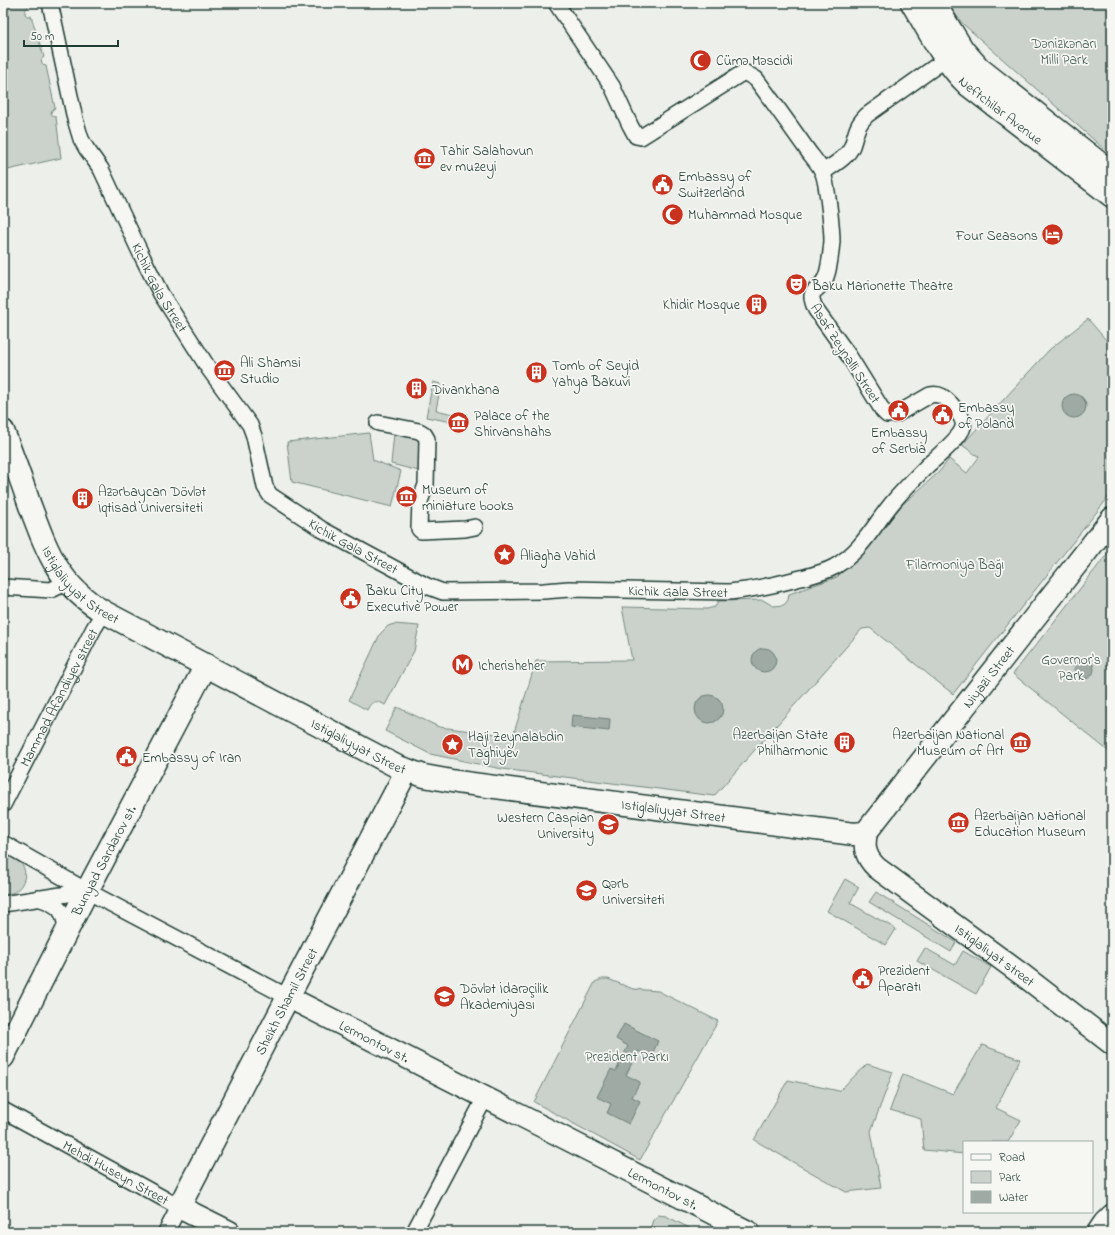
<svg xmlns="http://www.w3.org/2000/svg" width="1115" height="1235" viewBox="0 0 1115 1235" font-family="'Indie Flower',sans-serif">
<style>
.green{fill:#cbd2cc;stroke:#758880}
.water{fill:#9faaa4;stroke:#6c7e77}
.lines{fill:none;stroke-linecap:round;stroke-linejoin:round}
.street-casing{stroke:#1f3d34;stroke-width:18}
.secondary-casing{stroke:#1f3d34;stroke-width:24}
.primary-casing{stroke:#1f3d34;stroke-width:25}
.highway-casing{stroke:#1f3d34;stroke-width:25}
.street{stroke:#f6f6f2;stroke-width:15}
.secondary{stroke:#f6f6f2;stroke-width:21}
.primary{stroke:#f6f6f2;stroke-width:22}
.highway{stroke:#f6f6f2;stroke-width:22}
.labels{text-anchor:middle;stroke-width:3.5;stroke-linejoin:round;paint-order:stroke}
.park-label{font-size:14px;fill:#415b52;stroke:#f6f6f2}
.poi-label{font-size:14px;fill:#1f3d34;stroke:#f6f6f2;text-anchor:start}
.street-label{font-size:14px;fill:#1f3d34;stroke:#f6f6f2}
</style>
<rect width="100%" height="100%" fill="#edefea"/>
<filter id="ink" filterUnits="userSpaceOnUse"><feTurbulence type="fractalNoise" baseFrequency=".025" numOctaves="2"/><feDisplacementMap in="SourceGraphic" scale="8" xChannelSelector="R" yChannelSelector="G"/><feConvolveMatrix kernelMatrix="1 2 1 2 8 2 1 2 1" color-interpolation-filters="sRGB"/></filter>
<g filter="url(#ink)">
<g class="green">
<polygon points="3,3 27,3 28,7 25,10 25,14 27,16 31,16 44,57 41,60 43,65 46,66 55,108 52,110 51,113 53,116 56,117 61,158 3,171"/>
<polygon points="947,3 1112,3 1112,156 963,24"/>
<polygon points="1088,319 1112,347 1112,490 1107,499 953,694 870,628 862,629 714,796 502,769 430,754 385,731 397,707 439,727 513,736 536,661 632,660 622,607 707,609 715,607 718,601 763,600 773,606 784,605 788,600 789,594 837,577 867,549 902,505 939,472 949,459 967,473 979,457 962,445 1049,350"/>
<polygon points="433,382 441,384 436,410 458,415 457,423 426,417"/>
<polygon points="369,433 373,460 401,471 392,507 292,482 287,442"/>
<polygon points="394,433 424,440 423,472 391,464"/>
<polygon points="1108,553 1112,556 1112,754 1013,674"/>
<path d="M394,624l25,2 -5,25 -29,54c-9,-5 -13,-5 -18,5l-18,-10 31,-66 8,-8z"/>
<path d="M3,853c6,3 13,5 17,10 8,6 5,20 -2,26 -4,4 -9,5 -15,6z"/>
<polygon points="845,879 859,887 850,903 896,929 886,945 827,911"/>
<polygon points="876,892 956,942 951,952 869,902"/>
<polygon points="925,948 955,965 963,951 991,967 976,994 917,961"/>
<polygon points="602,979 608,979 633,989 658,991 718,1021 640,1160 534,1102 595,982"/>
<polygon points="982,1045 1020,1059 996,1108 1021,1120 1008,1142 964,1142 964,1154 924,1150 921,1119 890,1110 903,1074 953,1094"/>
<polygon points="867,1064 893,1072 871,1131 881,1188 846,1192 754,1140 788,1080 839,1091"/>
<polygon points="658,1215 666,1216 697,1232 649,1232 653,1220"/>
</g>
<g class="water">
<circle cx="1074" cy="406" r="12"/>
<circle cx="764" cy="660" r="12"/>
<circle cx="1084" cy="669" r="10"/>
<circle cx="709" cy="709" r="14"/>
<polygon points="572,715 610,719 609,731 571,727"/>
<polygon points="624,1024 658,1041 651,1057 638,1051 626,1075 640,1082 632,1097 640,1101 629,1124 607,1113 611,1104 597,1097 611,1069 616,1071 628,1046 616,1039"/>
</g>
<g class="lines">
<defs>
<g id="street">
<path id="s1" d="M50,3l25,116 6,20 5,9 15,21 40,85 20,40 48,75 41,56 4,11 11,51 5,8 53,35 104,56 16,6 101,-1 25,-2 160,3c23,-2 45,-7 68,-13 12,-3 26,-6 37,-12 29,-17 39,-41 59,-65 11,-13 23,-25 35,-37 8,-7 33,-28 35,-38 2,-8 -7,-17 -12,-23 -7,-7 -11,-11 -21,-9l-33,19 -10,1 -4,-4 -34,-55 -33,-46c-11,-23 3,-16 10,-33 4,-11 5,-25 6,-36 0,-12 -5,-61 -10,-70 -3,-7 -9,-13 -14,-20 -17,-24 -34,-48 -52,-72l-12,-7 -103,65 -5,-1 -6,-11 -18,-39 -56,-83"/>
<path d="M823,172c10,-7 24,-14 29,-26 5,-14 3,-19 15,-31l79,-56"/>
<polyline points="378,423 419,431 424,434 427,439 426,485 420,501 419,529 421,531 465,529 475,527"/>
<polyline points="3,587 51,590 68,582"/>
<path id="s2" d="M3,805l91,-177 10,-16"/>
<polyline points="3,843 87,891 288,997"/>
<path d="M38,898c22,7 27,13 28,35"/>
<polyline points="3,904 87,891"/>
<path id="s3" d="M3,1110l176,97 -13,25"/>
<polyline points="414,1232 485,1098"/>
</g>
<g id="secondary">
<path id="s4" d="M867,831c-4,15 -2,26 10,37l147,108 88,68"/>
<path id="s5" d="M288,997l461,235"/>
<polyline points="1098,1232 1104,1223 1112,1215"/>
</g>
<g id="primary">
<path id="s6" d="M3,431c9,24 18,48 26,72 18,48 29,82 75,109l292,154 28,10 33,6 397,52 9,-1 4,-2 245,-312"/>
<path id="s7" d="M3,1057l84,-166 119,-226"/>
<path id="s8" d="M229,1232l-50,-25 109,-210 119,-227"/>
</g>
<g id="highway">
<path id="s9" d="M912,3c17,28 32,59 56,82l144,111"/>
<polyline points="934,3 963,50 980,69 1112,173"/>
</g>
</defs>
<use href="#street" class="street-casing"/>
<use href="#secondary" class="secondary-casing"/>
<use href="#primary" class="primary-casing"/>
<use href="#highway" class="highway-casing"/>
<use href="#street" class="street"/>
<use href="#secondary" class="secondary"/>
<use href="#primary" class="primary"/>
<use href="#highway" class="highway"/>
</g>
</g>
<defs>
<symbol id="mosque-disc" viewBox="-11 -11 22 22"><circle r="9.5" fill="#c8321e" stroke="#f6f6f2"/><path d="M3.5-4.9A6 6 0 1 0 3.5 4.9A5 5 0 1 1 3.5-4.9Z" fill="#fff"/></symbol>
<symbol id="museum-disc" viewBox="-11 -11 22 22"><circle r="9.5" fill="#c8321e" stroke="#f6f6f2"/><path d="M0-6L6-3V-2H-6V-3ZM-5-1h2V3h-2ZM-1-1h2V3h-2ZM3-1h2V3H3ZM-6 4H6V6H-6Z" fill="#fff"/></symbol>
<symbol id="civic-disc" viewBox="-11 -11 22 22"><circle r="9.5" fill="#c8321e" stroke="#f6f6f2"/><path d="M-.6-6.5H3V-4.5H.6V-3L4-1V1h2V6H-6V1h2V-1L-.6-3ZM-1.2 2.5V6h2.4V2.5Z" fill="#fff"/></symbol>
<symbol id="hotel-disc" viewBox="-11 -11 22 22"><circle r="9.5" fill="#c8321e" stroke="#f6f6f2"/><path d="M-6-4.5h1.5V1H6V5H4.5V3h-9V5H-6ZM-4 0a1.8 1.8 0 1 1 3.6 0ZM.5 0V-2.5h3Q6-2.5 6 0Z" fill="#fff"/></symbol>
<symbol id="theatre-disc" viewBox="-11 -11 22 22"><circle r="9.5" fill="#c8321e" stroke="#f6f6f2"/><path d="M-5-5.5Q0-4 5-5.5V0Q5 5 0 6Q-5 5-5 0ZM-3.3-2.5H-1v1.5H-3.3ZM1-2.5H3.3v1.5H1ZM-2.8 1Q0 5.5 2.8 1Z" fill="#fff"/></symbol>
<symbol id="building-disc" viewBox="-11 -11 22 22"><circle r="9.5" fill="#c8321e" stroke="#f6f6f2"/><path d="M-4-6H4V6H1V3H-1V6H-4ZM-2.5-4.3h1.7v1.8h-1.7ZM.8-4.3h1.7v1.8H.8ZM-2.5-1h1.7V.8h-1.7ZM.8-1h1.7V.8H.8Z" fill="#fff"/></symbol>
<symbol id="sight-disc" viewBox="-11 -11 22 22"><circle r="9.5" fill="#c8321e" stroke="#f6f6f2"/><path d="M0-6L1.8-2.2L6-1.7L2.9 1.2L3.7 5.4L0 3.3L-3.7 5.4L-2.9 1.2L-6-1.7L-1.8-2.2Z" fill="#fff"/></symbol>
<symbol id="metro-disc" viewBox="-11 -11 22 22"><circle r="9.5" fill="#c8321e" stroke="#f6f6f2"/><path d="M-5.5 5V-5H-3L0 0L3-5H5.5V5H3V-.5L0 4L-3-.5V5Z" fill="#fff"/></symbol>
<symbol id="university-disc" viewBox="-11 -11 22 22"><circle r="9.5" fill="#c8321e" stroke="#f6f6f2"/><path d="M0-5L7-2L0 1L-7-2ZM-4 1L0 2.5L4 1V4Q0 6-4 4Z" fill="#fff"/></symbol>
</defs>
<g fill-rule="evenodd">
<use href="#mosque-disc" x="688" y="48" width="25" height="25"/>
<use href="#museum-disc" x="412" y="146" width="25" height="25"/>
<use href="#civic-disc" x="650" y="172" width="25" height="25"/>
<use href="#mosque-disc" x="660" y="202" width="25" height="25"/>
<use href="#hotel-disc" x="1040" y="222" width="25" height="25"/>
<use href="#theatre-disc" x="784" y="272" width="25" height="25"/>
<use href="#building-disc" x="744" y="292" width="25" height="25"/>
<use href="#museum-disc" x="212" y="358" width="25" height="25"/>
<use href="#building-disc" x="524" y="360" width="25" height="25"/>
<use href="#building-disc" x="404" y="376" width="25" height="25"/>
<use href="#civic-disc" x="886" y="398" width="25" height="25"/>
<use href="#civic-disc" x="930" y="402" width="25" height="25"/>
<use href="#museum-disc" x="446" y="410" width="25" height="25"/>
<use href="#museum-disc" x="394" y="484" width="25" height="25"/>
<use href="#building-disc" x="70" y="486" width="25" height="25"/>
<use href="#sight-disc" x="492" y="542" width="25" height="25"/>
<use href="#civic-disc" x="338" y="586" width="25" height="25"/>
<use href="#metro-disc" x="450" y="652" width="25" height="25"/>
<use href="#building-disc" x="832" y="730" width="25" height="25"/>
<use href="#museum-disc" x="1008" y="730" width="25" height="25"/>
<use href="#sight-disc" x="440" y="732" width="25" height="25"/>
<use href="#civic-disc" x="114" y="744" width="25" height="25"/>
<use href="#museum-disc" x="946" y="810" width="25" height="25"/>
<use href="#university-disc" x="596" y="812" width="25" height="25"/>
<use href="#university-disc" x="574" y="878" width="25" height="25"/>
<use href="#civic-disc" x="850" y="966" width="25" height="25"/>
<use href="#university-disc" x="432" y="984" width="25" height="25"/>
</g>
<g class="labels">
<g class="park-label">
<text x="1064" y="48">Dənizkənarı<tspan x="1064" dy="16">Milli Park</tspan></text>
<text x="955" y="569">Filarmoniya Bağı</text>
<text x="1071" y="664">Governor's<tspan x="1071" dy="16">Park</tspan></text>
<text x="627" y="1061">Prezident Parkı</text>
</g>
<g class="poi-label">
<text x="716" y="65">Cümə Məscidi</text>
<text x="440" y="155">Tahir Salahovun<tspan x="440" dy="16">ev muzeyi</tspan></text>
<text x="678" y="181">Embassy of<tspan x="678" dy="16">Switzerland</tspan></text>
<text x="688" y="219">Muhammad Mosque</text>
<text x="1038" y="240" text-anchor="end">Four Seasons</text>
<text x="812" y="290">Baku Marionette Theatre</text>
<text x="740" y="309" text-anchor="end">Khidir Mosque</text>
<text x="240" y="367">Ali Shamsi<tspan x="240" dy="16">Studio</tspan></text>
<text x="552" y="370">Tomb of Seyid<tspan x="552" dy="16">Yahya Bakuvi</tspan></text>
<text x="432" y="394">Divankhana</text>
<text x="958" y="412">Embassy<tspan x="958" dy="16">of Poland</tspan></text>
<text x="474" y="420">Palace of the<tspan x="474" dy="16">Shirvanshahs</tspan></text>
<text x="899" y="437" text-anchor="middle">Embassy<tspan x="899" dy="16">of Serbia</tspan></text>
<text x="422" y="494">Museum of<tspan x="422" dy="16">miniature books</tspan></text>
<text x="98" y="496">Azərbaycan Dövlət<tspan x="98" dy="16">İqtisad Universiteti</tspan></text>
<text x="520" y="560">Aliagha Vahid</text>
<text x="366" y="595">Baku City<tspan x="366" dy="16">Executive Power</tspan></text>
<text x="478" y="670">Icherisheher</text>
<text x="828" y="739" text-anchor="end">Azerbaijan State<tspan x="828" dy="16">Philharmonic</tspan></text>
<text x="1004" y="739" text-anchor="end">Azerbaijan National<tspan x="1004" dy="16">Museum of Art</tspan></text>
<text x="468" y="741">Haji Zeynalabdin<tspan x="468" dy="16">Taghiyev</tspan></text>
<text x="142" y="762">Embassy of Iran</text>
<text x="974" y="820">Azerbaijan National<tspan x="974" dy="16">Education Museum</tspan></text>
<text x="594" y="822" text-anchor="end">Western Caspian<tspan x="594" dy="16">University</tspan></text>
<text x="602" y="888">Qərb<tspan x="602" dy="16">Universiteti</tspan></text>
<text x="878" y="975">Prezident<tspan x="878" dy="16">Aparatı</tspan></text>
<text x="460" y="993">Dövlət İdarəçilik<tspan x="460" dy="16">Akademiyası</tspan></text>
</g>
<g class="street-label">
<text dy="5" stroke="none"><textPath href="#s9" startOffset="141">Neftchilar Avenue</textPath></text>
<text dy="5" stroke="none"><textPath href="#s1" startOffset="308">Kichik Gala Street</textPath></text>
<text transform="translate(846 353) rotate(57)" y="5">Asaf Zeynalli Street</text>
<text dy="5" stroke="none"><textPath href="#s1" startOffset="644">Kichik Gala Street</textPath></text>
<text dy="5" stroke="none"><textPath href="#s6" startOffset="176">Istiglaliyyat Street</textPath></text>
<text dy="5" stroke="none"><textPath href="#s1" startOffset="980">Kichik Gala Street</textPath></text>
<text dy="5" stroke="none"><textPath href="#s6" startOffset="1216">Niyazi Street</textPath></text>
<text dy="5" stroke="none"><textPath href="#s2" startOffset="121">Mammad Afandiyev street</textPath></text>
<text dy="5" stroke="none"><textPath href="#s6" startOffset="500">Istiglaliyyat Street</textPath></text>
<text dy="5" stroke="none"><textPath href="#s6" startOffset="824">Istiglaliyyat Street</textPath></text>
<text dy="5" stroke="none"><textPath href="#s7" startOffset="221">Bunyad Sardarov st.</textPath></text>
<text dy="5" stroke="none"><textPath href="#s4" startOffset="187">Istiglaliyat street</textPath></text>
<text dy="5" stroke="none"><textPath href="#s8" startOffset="288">Sheikh Shamil Street</textPath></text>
<text dy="5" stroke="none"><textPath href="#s5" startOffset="97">Lermontov st.</textPath></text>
<text dy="5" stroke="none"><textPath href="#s3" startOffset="129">Mehdi Huseyn Street</textPath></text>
<text dy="5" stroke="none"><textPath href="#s5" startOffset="421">Lermontov st.</textPath></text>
</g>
</g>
<rect width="1115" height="1235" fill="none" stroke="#f6f6f2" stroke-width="16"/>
<rect x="8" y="8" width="1099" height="1219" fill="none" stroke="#1f3d34" stroke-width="1.5" filter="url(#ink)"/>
<rect x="963" y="1141" width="130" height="72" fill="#f6f6f2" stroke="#a0aca6"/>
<rect x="971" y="1154" width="20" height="6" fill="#f6f6f2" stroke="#a0aca6"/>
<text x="999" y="1161" font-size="12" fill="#1f3d34">Road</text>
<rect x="971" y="1171" width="20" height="12" fill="#cbd2cc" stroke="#a0aca6"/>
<text x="999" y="1181" font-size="12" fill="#1f3d34">Park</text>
<rect x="971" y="1191" width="20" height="12" fill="#9faaa4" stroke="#a0aca6"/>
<text x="999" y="1201" font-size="12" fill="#1f3d34">Water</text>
<path d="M24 40v6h94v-6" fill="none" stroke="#1f3d34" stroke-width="2"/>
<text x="30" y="40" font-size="12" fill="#1f3d34" stroke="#f6f6f2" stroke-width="3" paint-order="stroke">50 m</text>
</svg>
